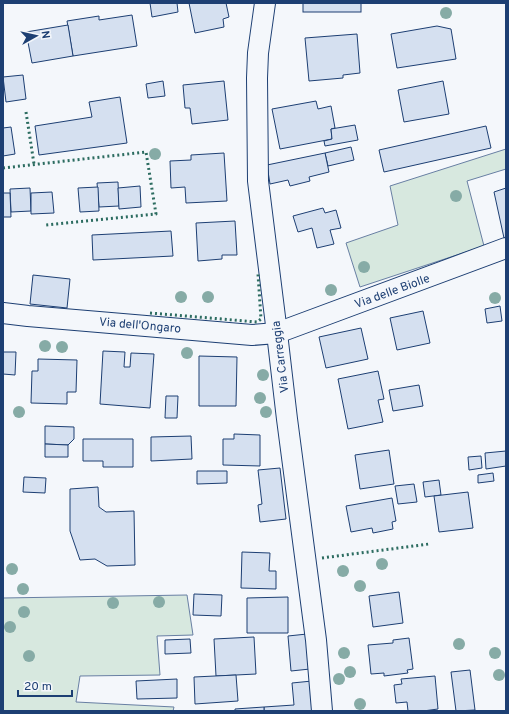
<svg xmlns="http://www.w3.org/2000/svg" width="509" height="714" viewBox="0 0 509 714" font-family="Overpass,sans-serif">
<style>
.green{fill:#d7e8df;stroke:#687fa3}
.building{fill:#d5e0f0;stroke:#1d3f73}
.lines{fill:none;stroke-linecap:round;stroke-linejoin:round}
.minor-casing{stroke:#1d3f73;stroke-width:22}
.minor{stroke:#f4f7fb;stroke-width:20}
.hedge{stroke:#2c6c60;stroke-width:3;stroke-dasharray:2 3;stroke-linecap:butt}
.tree{fill:#86aba6}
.labels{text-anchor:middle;stroke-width:3;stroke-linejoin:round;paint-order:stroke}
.street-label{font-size:12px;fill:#1d3f73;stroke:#f4f7fb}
</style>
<rect width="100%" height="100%" fill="#f4f7fb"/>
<g class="green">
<polygon points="506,149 506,169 467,181 484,246 360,287 346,243 398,225 390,186"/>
<polygon points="187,595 193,635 157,636 160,675 80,676 76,702 174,707 173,711 3,711 3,598"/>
</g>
<g class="building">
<polygon points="150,3 177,3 178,12 152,17"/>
<polygon points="189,3 226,3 229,17 223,19 224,27 195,33"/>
<rect x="303" y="3" width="58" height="9"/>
<polygon points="132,15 137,46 73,56 67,21 99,16 99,20"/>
<polygon points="68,25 73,56 32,63 26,32"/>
<polygon points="437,26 451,29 456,59 397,68 391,34"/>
<polygon points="357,34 360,73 343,75 343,78 309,81 305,38"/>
<polygon points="23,75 26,99 6,102 3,77"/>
<polygon points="163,81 165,96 148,98 146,84"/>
<polygon points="224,81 228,120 192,124 190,108 185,108 183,85"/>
<polygon points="443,81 449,114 404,122 398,90"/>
<polygon points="120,97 127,143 39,155 35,126 92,117 89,102"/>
<polygon points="316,101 318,109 331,106 335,128 331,129 332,139 280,149 272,109"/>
<polygon points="355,125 358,140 325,146 324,141 332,139 331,129"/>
<polygon points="486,126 491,148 384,172 379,150"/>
<polygon points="11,127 15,154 3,156 3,128"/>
<polygon points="351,147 354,160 328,166 325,153"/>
<polygon points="224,153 227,201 186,203 185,187 171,188 170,161 191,160 191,155"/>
<polygon points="325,153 329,172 309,177 310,181 290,186 288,180 270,184 267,165"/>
<polygon points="118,182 119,206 99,207 97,183"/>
<polygon points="140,186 141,207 119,209 118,188"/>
<polygon points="98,187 99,211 80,212 78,188"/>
<polygon points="30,188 31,211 11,212 10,189"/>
<polygon points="506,188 506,238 504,238 494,192"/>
<polygon points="52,192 54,213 31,214 31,193"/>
<polygon points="3,193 10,193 11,217 3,217"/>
<polygon points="323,208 325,213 336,210 341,228 330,230 334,244 317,248 312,228 298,232 293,216"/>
<polygon points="235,221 237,255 222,255 222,259 198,261 196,223"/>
<polygon points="171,231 173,256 93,260 92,235"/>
<polygon points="33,275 70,279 67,308 30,304"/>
<polygon points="500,306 502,321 487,323 485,309"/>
<polygon points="423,311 430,343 397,350 390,318"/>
<polygon points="361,328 368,359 326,368 319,337"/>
<polygon points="103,351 125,352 124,367 130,367 131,353 154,354 150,408 100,404"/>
<polygon points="3,352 16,352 15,375 3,374"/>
<polygon points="199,356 237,357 236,406 199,406"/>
<polygon points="38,359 77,360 76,392 67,392 67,404 31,403 32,371 38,371"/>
<polygon points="378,371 384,399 378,400 383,422 348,429 338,379"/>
<polygon points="419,385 423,406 393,411 389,390"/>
<polygon points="166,396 178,396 177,418 165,418"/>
<polygon points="45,426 74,427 74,439 68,445 45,444"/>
<polygon points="234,434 260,435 260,466 223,465 223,439 234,439"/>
<polygon points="191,436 192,459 151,461 151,437"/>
<polygon points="83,439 133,439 133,467 103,467 103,461 83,461"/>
<polygon points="45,444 68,445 68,457 45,457"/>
<polygon points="389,450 394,484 360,489 355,455"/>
<polygon points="506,451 506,466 486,469 485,453"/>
<polygon points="481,456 482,468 469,470 468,457"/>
<polygon points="280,468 286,519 260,522 258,505 262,504 258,470"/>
<polygon points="197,471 227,471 227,483 197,484"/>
<polygon points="493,473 494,481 478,483 478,475"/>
<polygon points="24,477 46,478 45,493 23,492"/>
<polygon points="439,480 441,495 425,497 423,482"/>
<polygon points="414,484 417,502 398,504 395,486"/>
<polygon points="98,487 99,507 106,512 134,511 135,565 107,566 95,559 80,560 70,531 70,489"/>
<polygon points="468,492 473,528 439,532 434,496"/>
<polygon points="392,498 396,521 392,522 393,529 373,533 372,528 351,532 346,506"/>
<polygon points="242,552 270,553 269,571 276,571 276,589 241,588"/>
<polygon points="399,592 403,623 373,627 369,596"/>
<polygon points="194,594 222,595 221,616 193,615"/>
<polygon points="288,597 288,633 247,633 247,598"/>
<polygon points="307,634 310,669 291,671 288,636"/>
<polygon points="254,637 256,674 216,676 214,639"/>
<polygon points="409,638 413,669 407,670 408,673 384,676 384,673 371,674 368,645 393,643 393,640"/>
<polygon points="190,639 191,653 165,654 165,640"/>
<polygon points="470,670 475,710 456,711 451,672"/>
<polygon points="236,675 238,701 195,704 194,677"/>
<polygon points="435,676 438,709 423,711 408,711 407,702 396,703 394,685 402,684 401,679"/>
<polygon points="177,679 177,698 137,699 136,681"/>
<polygon points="312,681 314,711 264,711 264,707 294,705 292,683"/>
<polygon points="264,707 264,711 235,711 235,709"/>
</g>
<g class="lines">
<defs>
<g id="minor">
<polyline points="265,3 258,53 257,78 258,181 277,333 287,419 316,640 322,711"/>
<polyline points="3,313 28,316 252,335 277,333 506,248"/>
</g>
</defs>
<use href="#minor" class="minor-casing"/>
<use href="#minor" class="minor"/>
<g class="hedge">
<polyline points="26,112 34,164"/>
<polyline points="3,168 146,152 156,214 46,225"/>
<polyline points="150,313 257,322 261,319 258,274"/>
<polyline points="322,558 429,544"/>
</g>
</g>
<g class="tree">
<circle cx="446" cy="13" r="6"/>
<circle cx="155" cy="154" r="6"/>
<circle cx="456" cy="196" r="6"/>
<circle cx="364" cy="267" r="6"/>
<circle cx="331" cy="290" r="6"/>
<circle cx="181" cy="297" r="6"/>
<circle cx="208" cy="297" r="6"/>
<circle cx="495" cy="298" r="6"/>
<circle cx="45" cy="346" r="6"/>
<circle cx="62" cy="347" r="6"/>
<circle cx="187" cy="353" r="6"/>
<circle cx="263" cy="375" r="6"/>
<circle cx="260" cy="398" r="6"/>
<circle cx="19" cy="412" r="6"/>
<circle cx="266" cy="412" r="6"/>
<circle cx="382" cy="564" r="6"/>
<circle cx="12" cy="569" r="6"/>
<circle cx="343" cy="571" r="6"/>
<circle cx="360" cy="586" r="6"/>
<circle cx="23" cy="589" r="6"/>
<circle cx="159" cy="602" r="6"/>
<circle cx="113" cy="603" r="6"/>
<circle cx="24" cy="612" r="6"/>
<circle cx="10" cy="627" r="6"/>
<circle cx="459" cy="644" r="6"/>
<circle cx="344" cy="653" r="6"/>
<circle cx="495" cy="653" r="6"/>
<circle cx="29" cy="656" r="6"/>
<circle cx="350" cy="672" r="6"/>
<circle cx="499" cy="675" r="6"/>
<circle cx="339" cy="679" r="6"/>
<circle cx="360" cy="704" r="6"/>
</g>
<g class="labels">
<g class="street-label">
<text transform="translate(392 291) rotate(-20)" y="4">Via delle Biolle</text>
<text transform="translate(140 325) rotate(5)" y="4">Via dell'Ongaro</text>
<text transform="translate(280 357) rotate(-97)" y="4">Via Carreggia</text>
</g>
</g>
<rect width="509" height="714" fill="none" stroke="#1d3f73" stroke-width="8"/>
<g transform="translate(36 36) rotate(82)" stroke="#f4f7fb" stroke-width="3" paint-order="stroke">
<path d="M0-3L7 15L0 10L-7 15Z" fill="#1d3f73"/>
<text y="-6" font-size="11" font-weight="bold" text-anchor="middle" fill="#1d3f73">N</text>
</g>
<path d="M18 690v6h54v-6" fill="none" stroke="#1d3f73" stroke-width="2"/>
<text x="24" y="690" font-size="12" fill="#1d3f73" stroke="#f4f7fb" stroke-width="3" paint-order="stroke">20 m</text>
</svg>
